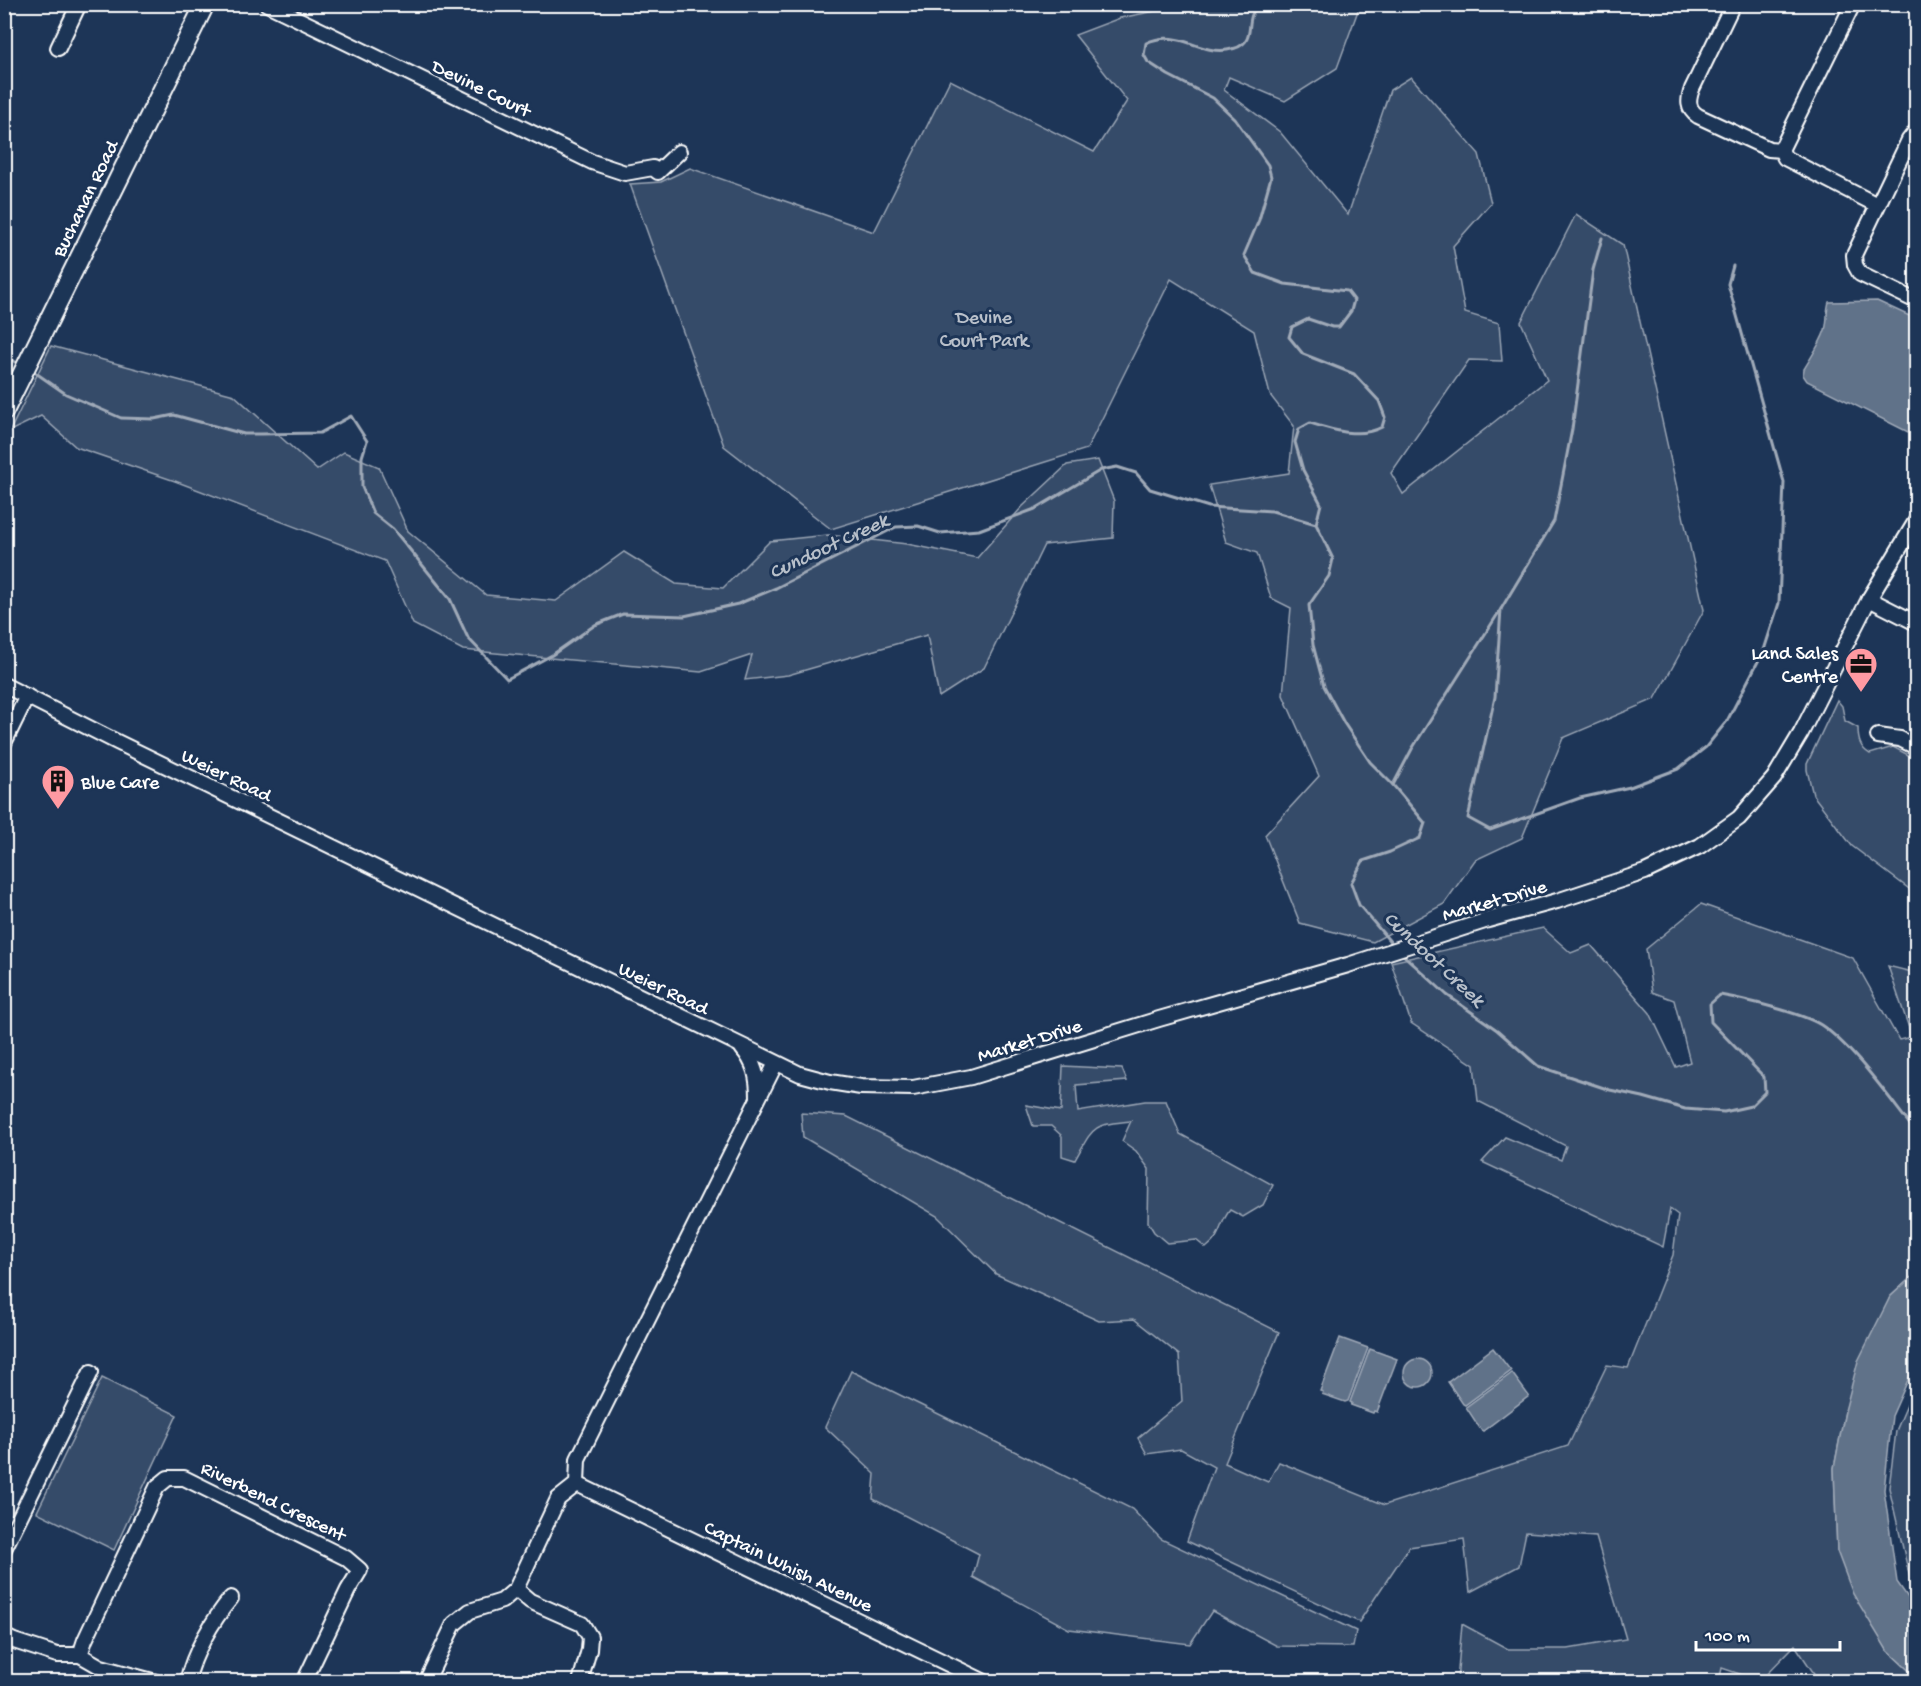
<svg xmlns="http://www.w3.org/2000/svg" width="1921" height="1686" viewBox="0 0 1921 1686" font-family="'Gochi Hand',sans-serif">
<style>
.green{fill:#364b69;stroke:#9aa5b4;stroke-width:1.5}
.water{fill:#617289;stroke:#a0aab8;stroke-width:1.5}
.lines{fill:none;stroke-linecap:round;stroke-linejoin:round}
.stream{stroke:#a0aab8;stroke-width:3}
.minor-casing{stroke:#fff;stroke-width:18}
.major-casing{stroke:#fff;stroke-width:22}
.minor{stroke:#1d3557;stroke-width:14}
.major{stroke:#1d3557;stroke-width:18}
.labels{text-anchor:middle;stroke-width:6;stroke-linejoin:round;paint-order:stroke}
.street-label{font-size:20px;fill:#fff;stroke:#1d3557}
.park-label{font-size:20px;fill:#b9c0ca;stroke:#1d3557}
.poi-label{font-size:20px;fill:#fff;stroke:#1d3557;text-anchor:end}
.water-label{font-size:21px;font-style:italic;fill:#b8c0ca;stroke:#1d3557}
</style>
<rect width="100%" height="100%" fill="#1d3557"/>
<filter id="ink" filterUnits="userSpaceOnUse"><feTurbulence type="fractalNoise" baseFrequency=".0167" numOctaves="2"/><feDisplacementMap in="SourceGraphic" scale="12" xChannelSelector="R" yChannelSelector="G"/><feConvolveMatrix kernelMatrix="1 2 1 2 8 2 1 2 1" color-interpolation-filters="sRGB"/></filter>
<g filter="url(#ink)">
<g class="green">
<polygon points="1186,5 1360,5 1337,68 1285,101 1229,77 1224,90 1280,132 1348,215 1390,90 1411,77 1479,154 1491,203 1453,246 1465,313 1499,323 1502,361 1469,360 1391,473 1403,494 1547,380 1521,322 1576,214 1623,245 1704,610 1655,699 1563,738 1522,838 1475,860 1444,904 1373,942 1300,923 1265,835 1319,776 1283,695 1291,608 1271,598 1257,553 1226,542 1209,485 1289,473 1294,426 1270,395 1254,331 1171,279 1087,449 831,529 724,446 630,184 661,182 690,168 874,232 950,80 1094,152 1127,101 1075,35 1120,18"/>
<polygon points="51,346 234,395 317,470 344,452 379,467 408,531 486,595 556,601 624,552 676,584 723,588 770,541 828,535 907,544 977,558 1022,507 1067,465 1098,460 1114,501 1113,538 1044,545 984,668 939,697 927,635 788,675 745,680 752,655 701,672 463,650 413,624 385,561 175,481 76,447 41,416 10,431"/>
<path d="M1837,700l5,6 3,15 13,7c0,12 2,20 12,26l23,-7 23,12v135l-64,-48 -39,-51 -6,-25v-6z"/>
<polygon points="1701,904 1853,958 1899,1040 1912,1037 1888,966 1916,973 1916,1273 1890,1297 1845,1411 1834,1468 1837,1551 1887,1650 1916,1677 1916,1681 1819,1681 1795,1645 1760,1681 1722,1668 1719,1681 1457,1681 1462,1624 1508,1649 1568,1649 1626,1639 1596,1537 1526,1532 1519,1566 1470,1592 1464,1539 1409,1547 1359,1622 1187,1541 1214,1467 1181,1449 1147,1454 1138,1438 1182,1401 1179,1355 1134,1319 1099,1321 996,1274 937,1216 803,1137 801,1113 846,1116 1279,1332 1225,1463 1268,1482 1279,1462 1385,1505 1568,1446 1607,1365 1628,1368 1673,1255 1678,1215 1670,1209 1663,1247 1482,1162 1505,1137 1561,1160 1566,1146 1478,1101 1474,1065 1411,1023 1391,962 1543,928 1571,953 1591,945 1650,1013 1676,1067 1690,1062 1674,1000 1652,992 1646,949"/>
<path d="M1063,1066l59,3 5,12 -51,4 2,27 67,-11h21l14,33 93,51 -10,20 -20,12 -13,-7c-12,15 -7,25 -24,38l-10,-8 -29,3 -13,-11 -6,-10 1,-53 -13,-18 -14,-10 9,-20c-40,4 -37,5 -56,39l-13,-4v-20l-11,-10h-18l-7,-21 35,6z"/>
<polygon points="851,1371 1132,1509 1161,1539 1356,1631 1353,1647 1277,1646 1212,1611 1190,1644 1069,1629 973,1577 979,1554 873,1499 875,1474 825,1427"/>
<polygon points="102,1378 177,1415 114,1550 37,1512"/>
<polygon points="1916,1384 1916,1590 1912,1587 1889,1488 1896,1431"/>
</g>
<g class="water">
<path d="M1877,301l39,18v117l-109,-55 -4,-6 1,-6c7,-12 17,-26 21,-39 3,-10 1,-19 4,-28z"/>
<polygon points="1916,1273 1916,1362 1892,1416 1884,1490 1897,1582 1916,1609 1916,1677 1887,1650 1853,1594 1837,1551 1834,1468 1845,1411 1858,1361 1890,1297"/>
<polygon points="1340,1338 1368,1348 1348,1401 1345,1402 1322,1394 1323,1392 1320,1391"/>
<polygon points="1493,1348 1511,1371 1465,1405 1463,1404 1448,1382"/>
<polygon points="1370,1349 1397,1359 1377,1412 1374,1411 1373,1413 1351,1405 1352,1403 1350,1402"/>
<circle cx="1418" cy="1373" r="14"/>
<polygon points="1512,1373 1529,1396 1483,1431 1481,1430 1466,1407"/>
</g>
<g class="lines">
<g class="stream">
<path d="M1262,4c-24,12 2,41 -35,46 -29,4 -49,-22 -81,-7l-2,12 4,7 20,13 45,23 22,21 33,46 3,12 -12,43 -15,35 11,18 30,11 62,7 7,9 -3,11 -12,16h-7l-24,-8 -16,8 -3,10 14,17 51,20 25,27 6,16 -3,10c-22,12 -50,3 -72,-4l-11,6 -4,13 8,28 18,34 -5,20"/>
<polyline points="4,353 15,362"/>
<polyline points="33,371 66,394 121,418 154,419 174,415 244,434 261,434 320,433 351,416 367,441 362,457 362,487 373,513 393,529 450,599 468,638 507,679 552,655 595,625 623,614 684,616 738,604 776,588 896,527 918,526 940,533 979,530 1035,509 1101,470 1117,467 1136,473 1150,489 1209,507 1272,511 1316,524 1333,559 1329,576 1309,605 1313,645 1324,686 1344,723 1370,762 1393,785 1425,823 1420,838 1390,852 1363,861 1351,883 1359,905 1393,945"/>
<polyline points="1501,609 1495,697 1468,818 1490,830 1580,798 1630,787 1678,769 1706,747 1727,721 1764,650 1779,603 1784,482 1728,284 1733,266"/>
<polyline points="1393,785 1412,749 1501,609 1554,521 1572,429 1593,270 1602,238"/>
<path d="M1400,952l47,43 50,35 41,36 72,24 33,7 42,12 39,3 27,-6 14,-14 -1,-15 -53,-55 -1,-18 10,-9c23,4 82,18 101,30 33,22 70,76 95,107"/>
</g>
<defs>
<g id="minor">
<polyline points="267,4 592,162 625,173 653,168 658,172 679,152"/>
<path d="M1733,4l-41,85c-4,11 -5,20 6,27l71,33 12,1 4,8 92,47"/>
<polyline points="58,48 79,4"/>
<polyline points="1916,131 1909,140 1854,255 1855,265 1860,274 1916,301"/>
<polyline points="1781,150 1853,4"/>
<polyline points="1869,599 1916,623"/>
<polyline points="4,685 117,742 800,1074 830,1082 861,1087 913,1088 971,1077 1159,1019 1348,965 1488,920 1557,901 1645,872 1700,846 1739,818 1774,778 1801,733 1869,599 1916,521"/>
<polyline points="1878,736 1900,739 1916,747"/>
<polyline points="4,743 27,696"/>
<path d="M742,1048c13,15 16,30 16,49"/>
<polyline points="577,1484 985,1682"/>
<polyline points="4,1549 91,1372"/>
<polyline points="516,1589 530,1601 582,1624 590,1637 589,1650 580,1682"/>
<polyline points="4,1636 14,1641 57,1655 80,1655 101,1667 156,1682"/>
<polyline points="80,1655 85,1640 157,1487 168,1478 184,1478 346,1558 360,1570 348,1590 304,1682"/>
<path d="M187,1682c7,-30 25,-61 44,-84"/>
<polyline points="426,1682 454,1624 470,1611 502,1601 516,1589 558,1499 577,1484 578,1459 776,1063"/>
</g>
<polyline id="major" points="4,411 205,4"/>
</defs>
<use href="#minor" class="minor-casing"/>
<use href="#major" class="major-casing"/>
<use href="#minor" class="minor"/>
<use href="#major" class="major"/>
</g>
</g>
<defs>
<symbol id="office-pin" viewBox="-11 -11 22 30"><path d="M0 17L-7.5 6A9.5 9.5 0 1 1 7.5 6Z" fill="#ff9aa2" stroke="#1d3557"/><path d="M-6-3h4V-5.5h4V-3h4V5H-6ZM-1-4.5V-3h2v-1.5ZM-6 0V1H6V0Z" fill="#111"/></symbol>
<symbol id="building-pin" viewBox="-11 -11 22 30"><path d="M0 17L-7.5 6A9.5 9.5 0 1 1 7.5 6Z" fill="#ff9aa2" stroke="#1d3557"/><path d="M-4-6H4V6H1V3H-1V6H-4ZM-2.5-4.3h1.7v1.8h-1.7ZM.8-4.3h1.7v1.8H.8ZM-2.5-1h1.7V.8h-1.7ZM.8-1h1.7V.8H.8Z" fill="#111"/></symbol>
</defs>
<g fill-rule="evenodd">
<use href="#office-pin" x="1842" y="645" width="38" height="52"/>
<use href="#building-pin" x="39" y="762" width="38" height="52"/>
</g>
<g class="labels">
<g class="street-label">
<text transform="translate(482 87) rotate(26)" y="7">Devine Court</text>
<text transform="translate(84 198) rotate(-64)" y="7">Buchanan Road</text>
<text transform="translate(227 774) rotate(26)" y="7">Weier Road</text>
<text transform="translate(1494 899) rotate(-16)" y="7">Market Drive</text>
<text transform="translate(664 987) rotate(26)" y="7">Weier Road</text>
<text transform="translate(1029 1039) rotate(-17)" y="7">Market Drive</text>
<text transform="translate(274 1500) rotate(26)" y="7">Riverbend Crescent</text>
<text transform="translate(789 1565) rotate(26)" y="7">Captain Whish Avenue</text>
</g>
<g class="park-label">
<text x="984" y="323">Devine<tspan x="984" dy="23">Court Park</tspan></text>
</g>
<g class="poi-label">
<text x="1838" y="659">Land Sales<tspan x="1838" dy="23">Centre</tspan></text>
<text x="81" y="788" text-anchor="start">Blue Care</text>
</g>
<g class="water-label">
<text transform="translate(828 545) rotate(-25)" y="7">Cundoot Creek</text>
<text transform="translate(1435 958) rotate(43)" y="7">Cundoot Creek</text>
</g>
</g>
<rect width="1921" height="1686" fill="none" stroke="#1d3557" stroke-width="24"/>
<rect x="12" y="12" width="1897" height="1662" fill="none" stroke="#fff" stroke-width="2" filter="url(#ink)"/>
<path d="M1696 1641v9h144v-9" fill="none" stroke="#ffffff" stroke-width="3"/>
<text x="1705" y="1641" font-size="18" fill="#ffffff" stroke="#1d3557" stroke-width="4.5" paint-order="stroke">100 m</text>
</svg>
